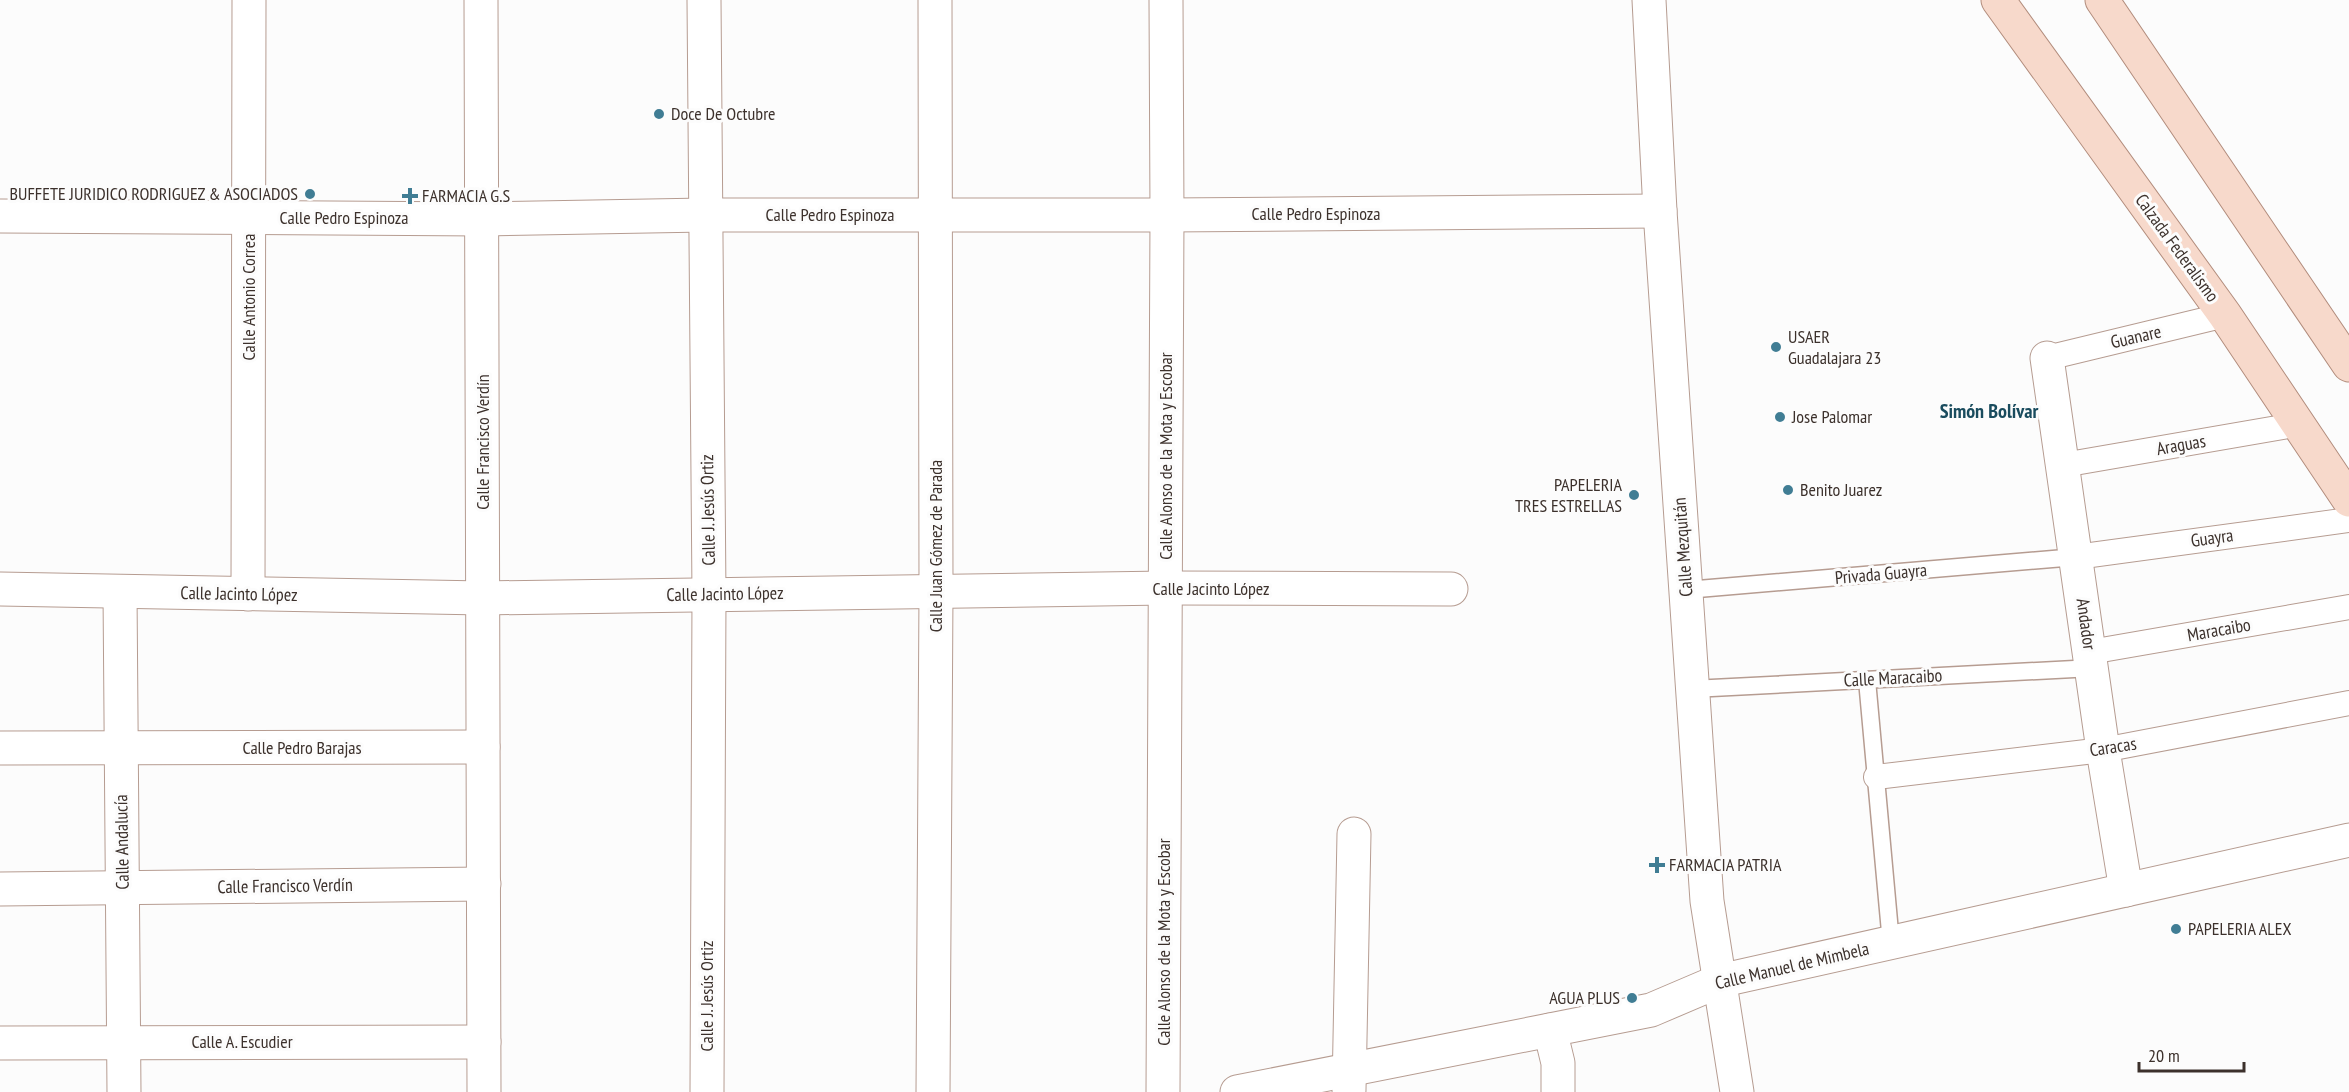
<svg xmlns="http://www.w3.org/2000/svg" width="2349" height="1092" viewBox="0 0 2349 1092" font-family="'PT Sans Narrow',sans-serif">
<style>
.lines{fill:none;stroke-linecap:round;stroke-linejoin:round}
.service-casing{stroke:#b69c91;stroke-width:19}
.pedestrian-casing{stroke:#b69c91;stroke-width:26}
.minor-casing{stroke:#b69c91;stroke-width:35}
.primary-casing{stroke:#b28d7d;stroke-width:35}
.service{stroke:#fff;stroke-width:16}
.pedestrian{stroke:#fff;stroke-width:24}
.minor{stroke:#fff;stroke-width:33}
.primary{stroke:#f7d9cb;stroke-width:33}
.poi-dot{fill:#407d94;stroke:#fcfcfc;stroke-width:2}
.labels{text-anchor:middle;stroke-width:6;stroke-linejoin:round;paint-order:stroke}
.poi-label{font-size:18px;fill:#3c312c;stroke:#fcfcfc;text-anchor:start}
.street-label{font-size:18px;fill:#3c312c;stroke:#fcfcfc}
.neighbourhood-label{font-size:20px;font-weight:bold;fill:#1a4c5e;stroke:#fcfcfc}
</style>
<rect width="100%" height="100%" fill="#fcfcfc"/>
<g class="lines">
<defs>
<g id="service">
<polyline points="1686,590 2076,557"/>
<polyline points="1867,680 1891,943"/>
<polyline points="1692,689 2093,668"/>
</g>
<g id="pedestrian">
<polyline points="2047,358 2225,315"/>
<polyline points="2063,465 2300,424"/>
<polyline points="2076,557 2349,520"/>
<polyline points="2090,652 2349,607"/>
<polyline points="1876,777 2103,750 2349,703"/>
</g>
<g id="minor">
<polyline points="481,0 484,1092"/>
<polyline points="704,0 709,595 707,1092"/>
<polyline points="1649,0 1660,211 1707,901 1737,1092"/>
<polyline points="0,216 483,219 705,215 1167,215 1660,211"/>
<polyline points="2047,358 2103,750 2126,890"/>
<polyline points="0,589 483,598 1166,588 1451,589"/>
<polyline points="120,592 124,1092"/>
<polyline points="248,594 249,0"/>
<polyline points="0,748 483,747"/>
<polyline points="0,889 484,884"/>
<polyline points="1550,1030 1558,1063 1558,1092"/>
<polyline points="0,1043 484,1042"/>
<polyline points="1349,1090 1354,834"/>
<polyline points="933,1092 936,592 935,0"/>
<polyline points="1163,1092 1167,215 1166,0"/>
<polyline points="1237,1092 1651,1010 1719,981 2349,840"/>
</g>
<g id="primary">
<polyline points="1998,0 2225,315 2349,500"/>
<polyline points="2102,0 2349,365"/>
</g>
</defs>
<use href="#service" class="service-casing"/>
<use href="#pedestrian" class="pedestrian-casing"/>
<use href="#minor" class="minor-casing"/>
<use href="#primary" class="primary-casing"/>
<use href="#service" class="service"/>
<use href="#pedestrian" class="pedestrian"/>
<use href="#minor" class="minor"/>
<use href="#primary" class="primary"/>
</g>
<g class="poi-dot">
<circle cx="659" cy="114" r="6"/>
<circle cx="310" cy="194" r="6"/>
<path d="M407 187h6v6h6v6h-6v6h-6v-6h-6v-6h6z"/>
<circle cx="1776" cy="347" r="6"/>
<circle cx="1780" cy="417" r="6"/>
<circle cx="1788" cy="490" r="6"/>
<circle cx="1634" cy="495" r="6"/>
<path d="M1654 856h6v6h6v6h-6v6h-6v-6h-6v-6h6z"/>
<circle cx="2176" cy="929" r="6"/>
<circle cx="1632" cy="998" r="6"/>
</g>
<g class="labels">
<g class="poi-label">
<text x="671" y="120">Doce De Octubre</text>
<text x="298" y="200" text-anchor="end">BUFFETE JURIDICO RODRIGUEZ &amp; ASOCIADOS</text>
<text x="422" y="202">FARMACIA G.S</text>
<text x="1788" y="343">USAER<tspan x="1788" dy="21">Guadalajara 23</tspan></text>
<text x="1792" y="423">Jose Palomar</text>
<text x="1622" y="491" text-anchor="end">PAPELERIA<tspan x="1622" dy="21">TRES ESTRELLAS</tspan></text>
<text x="1800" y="496">Benito Juarez</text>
<text x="1669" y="871">FARMACIA PATRIA</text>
<text x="2188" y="935">PAPELERIA ALEX</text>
<text x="1620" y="1004" text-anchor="end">AGUA PLUS</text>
</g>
<g class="street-label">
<text x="1316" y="220">Calle Pedro Espinoza</text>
<text x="830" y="221">Calle Pedro Espinoza</text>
<text x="344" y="224">Calle Pedro Espinoza</text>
<text transform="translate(2177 248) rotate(54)" y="6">Calzada Federalismo</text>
<text transform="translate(249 297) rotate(-90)" y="6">Calle Antonio Correa</text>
<text transform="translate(2136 337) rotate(-13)" y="6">Guanare</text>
<text transform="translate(483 442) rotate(-90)" y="6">Calle Francisco Verdín</text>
<text transform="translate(2181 445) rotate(-10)" y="6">Araguas</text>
<text transform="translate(1166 456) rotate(-90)" y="6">Calle Alonso de la Mota y Escobar</text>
<text transform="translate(708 510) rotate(-91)" y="6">Calle J. Jesús Ortiz</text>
<text transform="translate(2212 538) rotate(-8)" y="6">Guayra</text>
<text transform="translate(936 546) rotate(-90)" y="6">Calle Juan Gómez de Parada</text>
<text transform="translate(1683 547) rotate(-94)" y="6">Calle Mezquitán</text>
<text transform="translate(1881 574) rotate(-5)" y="6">Privada Guayra</text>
<text x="1211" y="595">Calle Jacinto López</text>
<text transform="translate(239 594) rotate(1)" y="6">Calle Jacinto López</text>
<text transform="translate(725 594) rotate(-1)" y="6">Calle Jacinto López</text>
<text transform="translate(2086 624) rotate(82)" y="6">Andador</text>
<text transform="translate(2219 630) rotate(-10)" y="6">Maracaibo</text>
<text transform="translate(1893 678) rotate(-3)" y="6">Calle Maracaibo</text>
<text transform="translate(2113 747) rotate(-9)" y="6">Caracas</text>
<text x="302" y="754">Calle Pedro Barajas</text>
<text transform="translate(122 842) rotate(-91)" y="6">Calle Andalucía</text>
<text transform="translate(285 886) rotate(-1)" y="6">Calle Francisco Verdín</text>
<text transform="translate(1164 942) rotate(-90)" y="6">Calle Alonso de la Mota y Escobar</text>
<text transform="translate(1792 966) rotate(-13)" y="6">Calle Manuel de Mimbela</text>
<text transform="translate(707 996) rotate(-90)" y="6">Calle J. Jesús Ortiz</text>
<text x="242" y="1048">Calle A. Escudier</text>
</g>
<g class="neighbourhood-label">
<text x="1989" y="418">Simón Bolívar</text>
</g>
</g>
<path d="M2139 1062v9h105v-9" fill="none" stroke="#3c312c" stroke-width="3"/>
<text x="2148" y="1062" font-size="18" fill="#3c312c" stroke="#fcfcfc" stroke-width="4.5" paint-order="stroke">20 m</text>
</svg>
